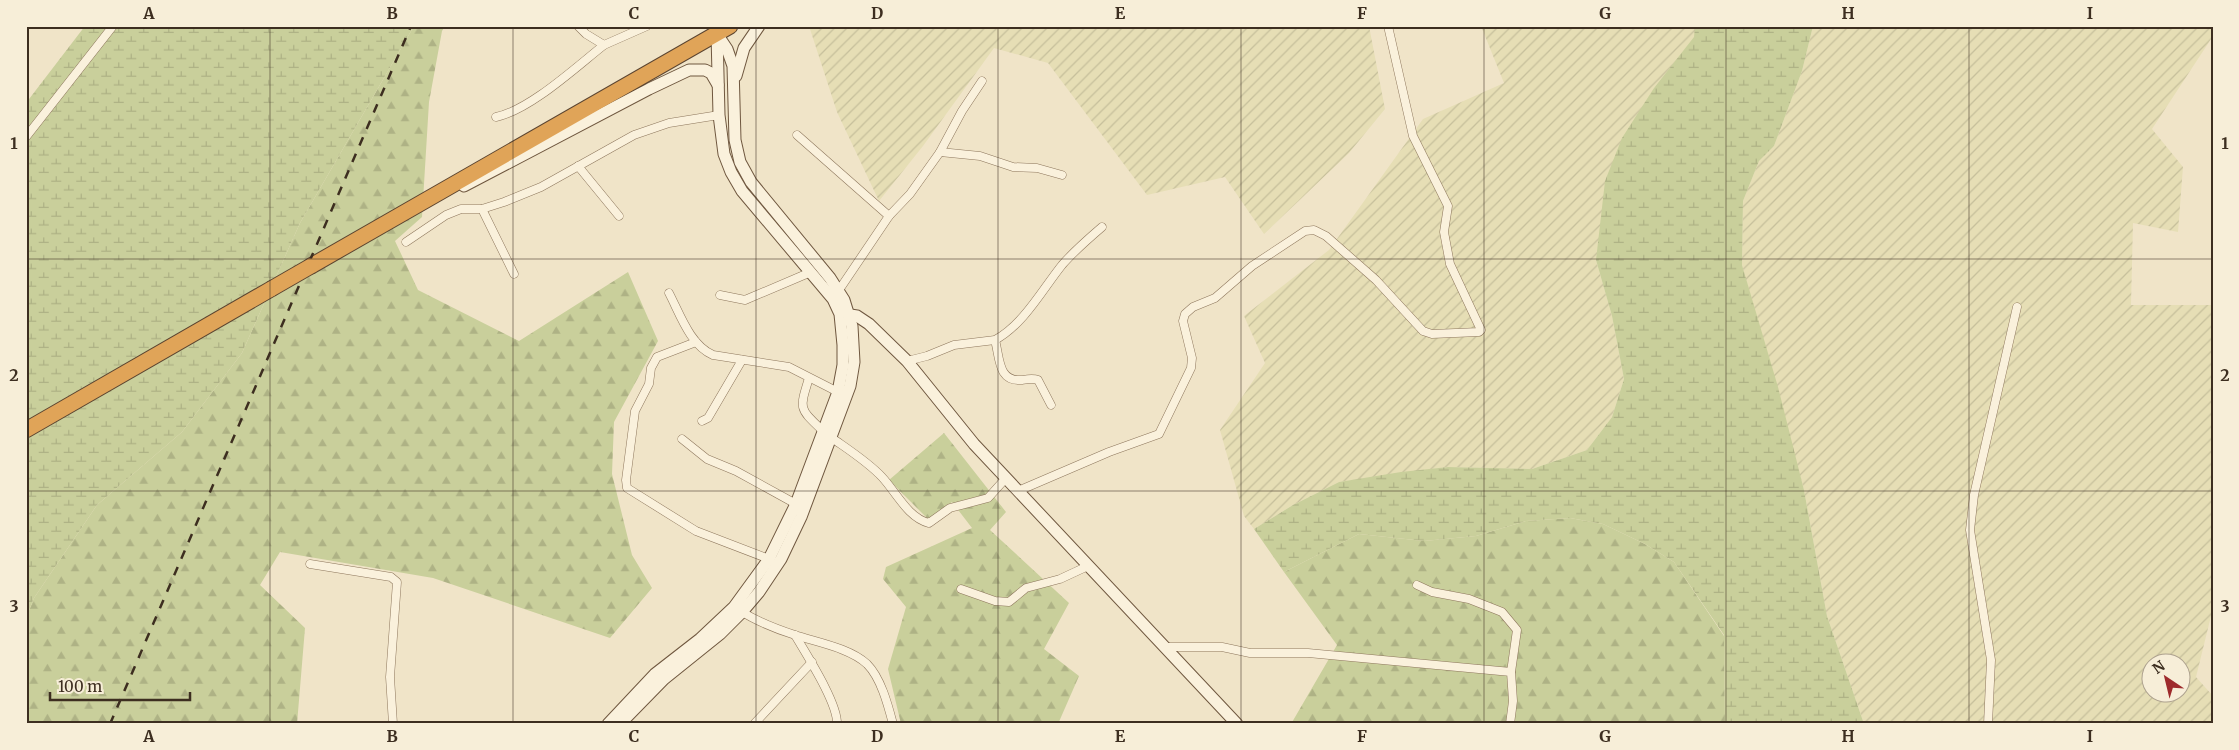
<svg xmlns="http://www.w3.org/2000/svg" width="2239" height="750" viewBox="0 0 2239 750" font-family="Merriweather,serif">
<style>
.farmland{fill:url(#farmland-furrows);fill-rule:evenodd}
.forest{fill:url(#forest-firs)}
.wetland{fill:url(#wetland-marsh)}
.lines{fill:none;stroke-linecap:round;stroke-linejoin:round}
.street-casing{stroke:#8d765c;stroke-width:9}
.secondary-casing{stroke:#6f573f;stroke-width:13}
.highway-casing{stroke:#5b4430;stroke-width:17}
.street{stroke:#faf1dc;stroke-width:8}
.secondary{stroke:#faf1dc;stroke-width:11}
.highway{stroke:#e0a458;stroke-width:15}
.rail{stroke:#3d2e20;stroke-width:2.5;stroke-dasharray:9 9;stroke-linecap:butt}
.highway-bridge-casing{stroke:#5b4430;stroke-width:17;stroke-linecap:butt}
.highway-bridge{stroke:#e0a458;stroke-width:15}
.grid{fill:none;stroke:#3d2e20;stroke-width:1;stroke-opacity:0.55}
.neatline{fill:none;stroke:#3d2e20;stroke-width:2}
.grid-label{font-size:16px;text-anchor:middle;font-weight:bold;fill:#3d2e20}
</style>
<defs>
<pattern id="farmland-furrows" width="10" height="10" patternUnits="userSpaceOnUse" patternTransform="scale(1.25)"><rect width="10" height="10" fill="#e6deb5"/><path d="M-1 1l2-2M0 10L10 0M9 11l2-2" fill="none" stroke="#c6bf9b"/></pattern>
<pattern id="forest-firs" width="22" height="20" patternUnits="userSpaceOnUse" patternTransform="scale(1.25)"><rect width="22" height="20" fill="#c9cf9b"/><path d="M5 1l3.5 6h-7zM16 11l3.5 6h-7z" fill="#aeb285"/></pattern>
<pattern id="wetland-marsh" width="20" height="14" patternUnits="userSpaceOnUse" patternTransform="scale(1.25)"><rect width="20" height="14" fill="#c9cf9b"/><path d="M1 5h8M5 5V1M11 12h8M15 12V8" fill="none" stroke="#aeb285"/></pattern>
</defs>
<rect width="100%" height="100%" fill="#f0e4c8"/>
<g class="farmland">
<polygon points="809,26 1369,26 1385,109 1349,153 1264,234 1225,177 1147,195 1048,63 994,48 923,146 879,201 837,112"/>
<polygon points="1481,26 1695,26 1695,37 1654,88 1596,260 1612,316 1624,379 1612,417 1587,450 1532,469 1448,467 1339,482 1293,505 1254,529 1244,516 1220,430 1265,363 1244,316 1329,250 1423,119 1504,83"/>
<path d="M1813,26h400v10l-61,93 31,38 -5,65 -45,-9 -2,82h82v303l-17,69 17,19v28h-349l-37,-108 -23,-126 -62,-225 1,-64 16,-40 15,-15 28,-75zM2152,662h30v30h-30z"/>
</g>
<g class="forest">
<polygon points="414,26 445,26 442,31 429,102 422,217 395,241 418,290 519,341 628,272 658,341 614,422 612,474 632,555 652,588 610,638 433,578 280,552 260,585 305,628 297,724 26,724 26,618 34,598 97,505 182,432 242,353 300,223"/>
<polygon points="944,433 1006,512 990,530 1069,603 1044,649 1079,676 1058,724 901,724 888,669 906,607 883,579 886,567 972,528 952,502 930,521 889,480"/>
<polygon points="1570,518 1603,524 1645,544 1674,562 1724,636 1725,724 1291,724 1337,645 1284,572 1359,534 1424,541 1476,536 1526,521"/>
</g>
<g class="wetland">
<polygon points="85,26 414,26 300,223 242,353 182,432 97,505 34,598 26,618 26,103"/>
<polygon points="1695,26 1813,26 1802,71 1774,146 1759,161 1743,201 1742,265 1778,387 1804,490 1827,616 1864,724 1725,724 1724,635 1674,562 1645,544 1603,524 1570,518 1526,521 1476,536 1424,541 1359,534 1284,572 1254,529 1293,505 1339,482 1401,472 1448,467 1532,469 1587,450 1612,417 1624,379 1612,316 1596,260 1605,181 1622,138 1654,88 1694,37"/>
</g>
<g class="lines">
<defs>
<g id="street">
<polyline points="578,26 586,34 604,45 647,26"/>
<path d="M496,117c34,-7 80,-50 108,-72"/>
<polyline points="797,135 889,216"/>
<polyline points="26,137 113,26"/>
<polyline points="940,152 962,111 982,81"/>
<polyline points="578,166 619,216"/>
<polyline points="482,209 514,274"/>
<polyline points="406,242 446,215 461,209 482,209 504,202 541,187 634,135 669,123 719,115"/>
<path d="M669,293c11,21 21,52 44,62l76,12 49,25"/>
<polyline points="837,293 889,216 910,194 940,152 980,156 1013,167 1037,168 1062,175"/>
<polyline points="720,295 745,300 811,272"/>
<path d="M995,340c5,19 3,42 27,40 6,-1 11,-2 16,0l13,25"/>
<polyline points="696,342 657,357 651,368 649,384 635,411 626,480 627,488 696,531 769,559"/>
<path d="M907,361l20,-5 27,-11 41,-5c29,-16 47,-50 67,-75 12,-14 26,-26 40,-38"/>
<path d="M809,378c-10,32 -10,30 14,53"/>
<polyline points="702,421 708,418 742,360"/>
<path d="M832,438c17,12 36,24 50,39 14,15 26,41 47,46l21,-15 38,-10 18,-20"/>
<polyline points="682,439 707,459 736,471 796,504"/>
<polyline points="1018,491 1109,452 1159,434 1191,368 1192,358 1183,321 1185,314 1193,307 1215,298 1252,266 1305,231 1314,230 1326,236 1376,280 1423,331 1432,334 1479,332 1481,330 1450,264 1444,232 1448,206 1413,136 1388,26"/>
<polyline points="310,564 391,577 397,582 390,677 393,724"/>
<polyline points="1417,585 1432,592 1469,599 1502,612 1517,630 1511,672"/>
<polyline points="961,589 995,601 1009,602 1026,588 1060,579 1088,566"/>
<path d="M739,610c17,11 37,19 56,25 21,7 55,13 72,29 14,14 21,41 26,60"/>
<path d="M795,635c11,19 43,68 42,89"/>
<polyline points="1167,647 1222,647 1250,653 1308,653 1511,672 1513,701 1510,724"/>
<polyline points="754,724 812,662"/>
<polyline points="1988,724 1991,660 1970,530 1974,495 2017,307"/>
</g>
<g id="secondary">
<polyline points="736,76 744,48 759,26"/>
<polyline points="464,186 649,89 689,70 705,70 711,73 718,85"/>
<polyline points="844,314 857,316 869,324 907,361 974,444 1237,724"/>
<polyline points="608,724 655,674 700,639 734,607 769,559 796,504 838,392 843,365 843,345 840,314 833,299 742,191 731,172 724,154 719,115 717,34"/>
<polyline points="620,724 664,679 720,634 742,612 759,592 781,559 801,517 850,386 854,362 852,326 844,300 830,278 751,182 740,162 735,140 733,66 727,49 717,34"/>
</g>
<g id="highway">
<polyline points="311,266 730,26"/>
<polyline points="26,430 271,289"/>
</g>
</defs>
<use href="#street" class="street-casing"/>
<use href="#secondary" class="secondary-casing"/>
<use href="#highway" class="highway-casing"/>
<use href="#street" class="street"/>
<use href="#secondary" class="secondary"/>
<use href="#highway" class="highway"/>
<polyline class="rail" points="110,724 411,26"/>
<defs>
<polyline id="highway-bridge" points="271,289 311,266"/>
</defs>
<use href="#highway-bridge" class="highway-bridge-casing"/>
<use href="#highway-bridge" class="highway-bridge"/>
</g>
<path class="grid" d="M270,26v698M513,26v698M756,26v698M998,26v698M1241,26v698M1484,26v698M1726,26v698M1969,26v698M26,259h2187M26,491h2187"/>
<rect width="2239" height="750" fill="none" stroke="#f7eed8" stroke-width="55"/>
<g transform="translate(2166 678) rotate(325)"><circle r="24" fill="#f7eed8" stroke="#ada18e"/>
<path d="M0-4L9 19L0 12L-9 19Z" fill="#9e2a2b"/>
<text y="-8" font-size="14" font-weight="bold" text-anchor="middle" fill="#3d2e20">N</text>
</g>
<path d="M50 692v8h140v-8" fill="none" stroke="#3d2e20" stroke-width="2.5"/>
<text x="58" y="692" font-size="15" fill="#3d2e20" stroke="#f7eed8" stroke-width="4" paint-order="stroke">100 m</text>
<rect x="28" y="28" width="2184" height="694" class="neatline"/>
<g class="grid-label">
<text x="149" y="19">A</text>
<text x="392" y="19">B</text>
<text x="634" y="19">C</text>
<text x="877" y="19">D</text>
<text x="1120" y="19">E</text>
<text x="1362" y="19">F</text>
<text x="1605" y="19">G</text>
<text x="1848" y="19">H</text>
<text x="2090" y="19">I</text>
<text x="14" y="149">1</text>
<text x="2225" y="149">1</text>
<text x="14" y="381">2</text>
<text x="2225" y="381">2</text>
<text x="14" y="612">3</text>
<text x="2225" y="612">3</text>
<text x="149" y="742">A</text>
<text x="392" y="742">B</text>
<text x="634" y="742">C</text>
<text x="877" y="742">D</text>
<text x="1120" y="742">E</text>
<text x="1362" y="742">F</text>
<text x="1605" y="742">G</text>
<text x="1848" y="742">H</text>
<text x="2090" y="742">I</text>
</g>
</svg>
